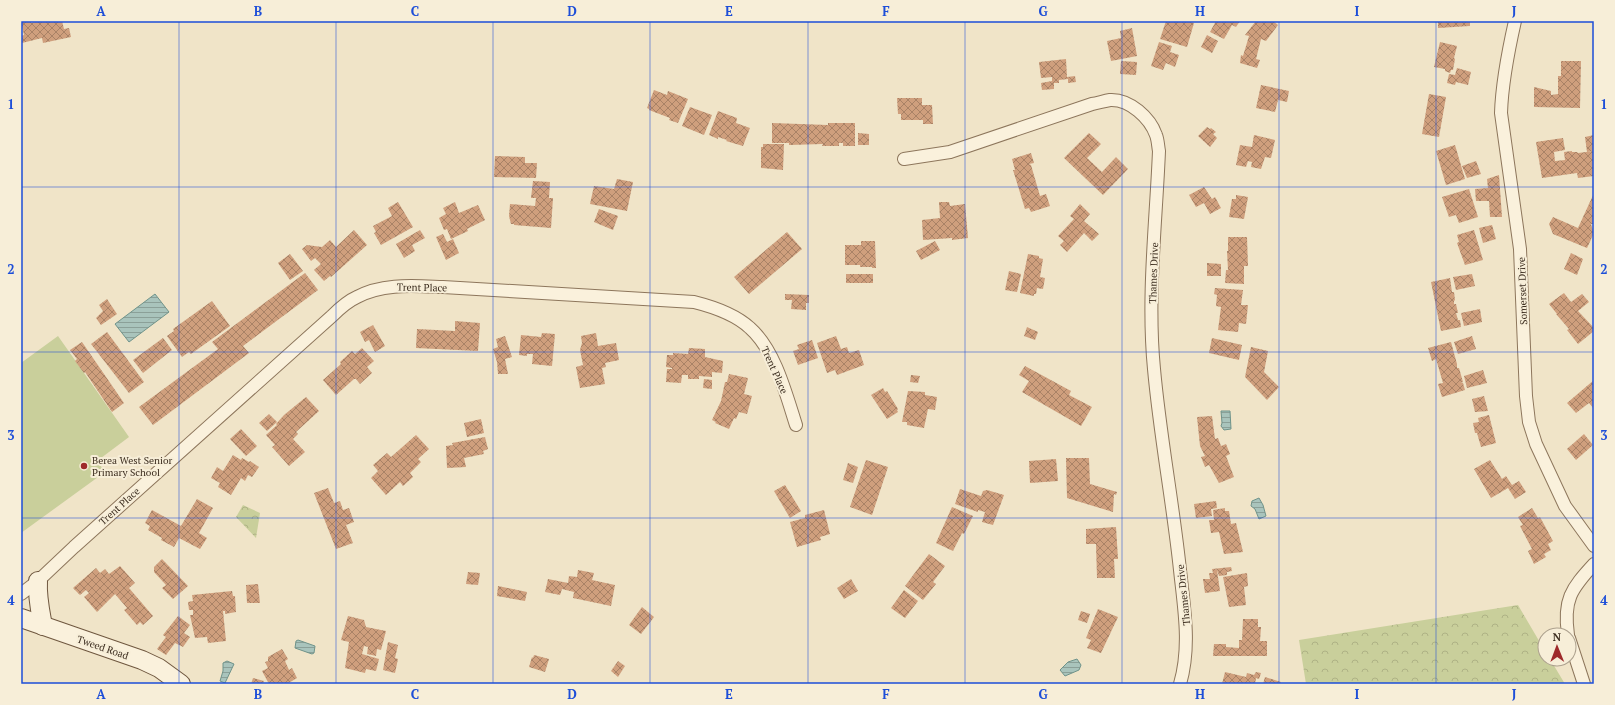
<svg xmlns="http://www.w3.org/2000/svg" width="1615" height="705" viewBox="0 0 1615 705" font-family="'PT Serif',serif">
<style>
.forest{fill:url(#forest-crowns)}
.pitch{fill:#c9cf9b}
.water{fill:url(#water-rules);stroke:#6f938a}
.building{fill:url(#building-cross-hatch)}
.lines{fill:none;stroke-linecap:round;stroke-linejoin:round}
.street-casing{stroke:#8d765c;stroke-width:14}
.secondary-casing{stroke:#6f573f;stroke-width:20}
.street{stroke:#faf1dc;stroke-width:12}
.secondary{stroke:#faf1dc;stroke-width:18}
.grid{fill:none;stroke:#1d4ed8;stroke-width:1;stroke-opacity:0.55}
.poi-dot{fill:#9e2a2b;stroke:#f7eed8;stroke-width:1.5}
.labels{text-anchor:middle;stroke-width:4;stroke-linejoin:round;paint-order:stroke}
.street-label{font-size:10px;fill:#3d2e20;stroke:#f7eed8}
.poi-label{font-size:10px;fill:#3d2e20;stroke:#f7eed8;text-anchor:start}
.neatline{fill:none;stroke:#1d4ed8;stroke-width:1.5}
.grid-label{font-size:13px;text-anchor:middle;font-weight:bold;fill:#1d4ed8}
</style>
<defs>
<pattern id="forest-crowns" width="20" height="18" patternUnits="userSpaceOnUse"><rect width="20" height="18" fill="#c9cf9b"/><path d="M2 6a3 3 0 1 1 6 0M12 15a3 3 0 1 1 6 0" fill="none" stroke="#aeb285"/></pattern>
<pattern id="water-rules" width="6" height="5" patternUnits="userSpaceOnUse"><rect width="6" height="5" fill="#a9c4bc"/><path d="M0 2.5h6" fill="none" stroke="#8ba098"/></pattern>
<pattern id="building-cross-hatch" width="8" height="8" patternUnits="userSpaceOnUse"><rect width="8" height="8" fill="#cf9f7d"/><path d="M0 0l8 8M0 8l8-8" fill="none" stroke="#a98266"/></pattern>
</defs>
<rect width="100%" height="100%" fill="#f0e4c8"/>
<g class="forest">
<polygon points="243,505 260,513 256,538 236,517"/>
<polygon points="1518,605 1545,651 1545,659 1550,659 1565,684 1306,684 1299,640"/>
</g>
<polygon class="pitch" points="58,336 129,437 97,461 105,472 21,533 21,363"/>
<g class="water">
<polygon points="155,294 169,312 129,342 115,324"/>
<polygon points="1221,411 1230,411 1231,429 1224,430 1221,426 1222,423"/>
<polygon points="1259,498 1263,505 1266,516 1259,519 1255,509 1251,506 1252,501"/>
<polygon points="298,640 315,646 314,653 312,654 295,648 296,641"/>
<polygon points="1077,659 1081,665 1079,670 1065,676 1060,670 1068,662"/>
<polygon points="227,661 234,664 225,683 220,681 223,671 223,663"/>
</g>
<g class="building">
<polygon points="21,21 31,21 31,23 39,21 62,21 64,29 69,28 71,37 43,43 42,38 22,43 21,36 24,35"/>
<polygon points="1166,21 1187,21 1194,23 1187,47 1160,39"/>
<polygon points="1216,21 1240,21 1236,27 1232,25 1224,39 1210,32"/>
<polygon points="1256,21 1273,21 1278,25 1266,41 1261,39 1256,59 1260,60 1257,68 1240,63 1241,55 1243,56 1249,36 1245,35"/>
<polygon points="1438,21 1470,21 1470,26 1438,28"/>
<polygon points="1132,28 1137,56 1111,61 1107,41 1121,38 1120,31"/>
<polygon points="1207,35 1218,41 1212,53 1201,47"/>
<polygon points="1159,42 1172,46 1170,52 1179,55 1175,67 1166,63 1163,70 1151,66"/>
<polygon points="1440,42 1457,46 1454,58 1455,59 1453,70 1451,70 1450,73 1445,71 1445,69 1434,67"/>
<polygon points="1066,59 1067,77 1075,76 1076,82 1068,83 1068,79 1059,80 1059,83 1054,83 1054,89 1042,90 1041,83 1052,81 1052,77 1041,78 1039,62"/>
<polygon points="1121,61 1137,62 1136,75 1120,74"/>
<polygon points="1561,61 1581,61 1580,108 1534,107 1534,87 1551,91 1551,95 1558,94 1558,76 1561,76"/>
<polygon points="1457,68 1471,72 1468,85 1456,82 1455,85 1447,83 1449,74 1455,75"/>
<polygon points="1261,85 1289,91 1287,102 1278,100 1275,112 1256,108"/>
<polygon points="654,90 667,95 668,91 688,99 678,123 669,120 670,118 649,110 649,109 647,108"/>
<polygon points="1429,94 1446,97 1439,137 1422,134"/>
<polygon points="897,98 922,98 922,105 932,105 933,124 923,124 923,120 901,120 901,114 898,114"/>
<polygon points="690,107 712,115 704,135 682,126"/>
<polygon points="718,111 737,118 736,123 750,128 743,146 726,141 727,140 718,137 718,139 709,135"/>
<polygon points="772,123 828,125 828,123 855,123 855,146 843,146 843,143 839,143 839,146 822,146 823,144 789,145 789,143 772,143"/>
<polygon points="1207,127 1210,129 1211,128 1216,132 1213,134 1217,138 1210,147 1198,136"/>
<polygon points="858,133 869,134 869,145 858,145"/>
<polygon points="1089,133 1101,144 1087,158 1102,172 1116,157 1128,169 1103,195 1064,158"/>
<polygon points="1254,135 1275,140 1271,158 1265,157 1261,169 1251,167 1252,162 1248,161 1246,167 1236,165 1240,145 1252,147"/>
<polygon points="1594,135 1594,151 1587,152 1585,137"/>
<polygon points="1563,138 1565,150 1554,152 1555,161 1565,160 1564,152 1572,151 1572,152 1577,152 1578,153 1594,151 1594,176 1578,178 1577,173 1542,178 1536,142"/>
<polygon points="763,144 784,144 783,170 761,168 761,147 763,147"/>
<polygon points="1455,145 1465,179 1446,185 1436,151"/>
<polygon points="1031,153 1034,163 1029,164 1031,165 1040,196 1046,194 1050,206 1031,212 1029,208 1025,209 1013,170 1015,170 1012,159"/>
<polygon points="495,156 525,157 525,163 537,163 536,178 494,177"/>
<polygon points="1476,161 1481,174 1467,178 1462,166"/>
<polygon points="1499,175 1502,217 1490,217 1489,201 1476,201 1475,189 1488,188 1487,179"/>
<polygon points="617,179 633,182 627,211 590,204 594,186 614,189"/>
<polygon points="533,181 550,182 549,198 553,198 551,228 514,225 514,224 511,224 509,216 510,204 535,206 536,198 531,198"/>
<polygon points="1204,187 1212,199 1215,197 1221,208 1210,214 1204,203 1196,207 1189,195"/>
<polygon points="1469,189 1478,217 1459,223 1456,215 1449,217 1442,197"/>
<polygon points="1594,193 1594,224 1591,224 1594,233 1587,248 1553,234 1549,224 1553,217 1578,228"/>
<polygon points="1236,195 1248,197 1244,219 1229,217 1232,199 1236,199"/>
<polygon points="398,202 413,227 381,245 374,233 376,232 373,226 392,216 388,208"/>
<polygon points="455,202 459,213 478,205 485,220 467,229 468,231 451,239 447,229 444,230 439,218 446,214 443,208"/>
<polygon points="939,202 949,202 950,206 965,204 968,238 952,240 952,238 923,240 922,220 940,218"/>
<polygon points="1080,204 1090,214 1084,221 1099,234 1092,241 1084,233 1067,252 1060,245 1064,241 1058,236 1074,219 1070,216"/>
<polygon points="599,209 618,216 613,230 594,222"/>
<polygon points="1492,225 1496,239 1483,243 1479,228"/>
<polygon points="354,230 367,245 331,277 330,276 324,281 314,270 321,264 315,258 311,261 302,249 307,245 322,247 330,240 336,247"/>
<polygon points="420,230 425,238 412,245 415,251 404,258 396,244"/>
<polygon points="1474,230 1483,260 1465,265 1457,243 1459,242 1457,235"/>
<polygon points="787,232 802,249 749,294 734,277"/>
<polygon points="443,234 447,242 453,239 459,253 446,260 436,237"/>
<polygon points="1228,237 1247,237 1248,266 1244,266 1244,284 1225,283 1226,270 1228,270 1227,251 1228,251"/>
<polygon points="861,241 875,241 876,268 872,268 872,267 860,267 860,265 845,265 845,245 861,245"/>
<polygon points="935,241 940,250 921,260 916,251"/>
<polygon points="1571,253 1583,259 1577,275 1564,269"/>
<polygon points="290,254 303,271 290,280 278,263"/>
<polygon points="1028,254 1039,256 1039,258 1043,259 1040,277 1045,278 1043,289 1037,288 1036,294 1034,294 1034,296 1020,293"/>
<polygon points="1207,263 1221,264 1221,276 1207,276"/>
<polygon points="1009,271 1021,274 1017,292 1005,290"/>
<polygon points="305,273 318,290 243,346 249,353 153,425 139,407 218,349 212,342"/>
<rect x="846" y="274" width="27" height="9"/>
<polygon points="1472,274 1475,286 1456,290 1453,277"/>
<polygon points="1450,278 1452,292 1454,292 1455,300 1454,301 1454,304 1456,304 1458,313 1456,313 1458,320 1460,320 1461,327 1441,331 1431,282"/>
<polygon points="1215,288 1243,290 1241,305 1248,305 1246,324 1239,323 1238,332 1218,330 1221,307 1216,306 1217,295 1214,294"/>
<polygon points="1564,293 1571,302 1582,294 1589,302 1578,311 1594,328 1594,331 1578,344 1567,330 1569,329 1556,314 1557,314 1549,304"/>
<polygon points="785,294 809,295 809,303 806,303 806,310 791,309 792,300 785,300"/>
<polygon points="107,299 117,314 101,325 96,318 103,311 99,305"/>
<polygon points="212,301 230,326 191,354 189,352 182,357 167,336 174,331 173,329"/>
<polygon points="1480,309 1482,322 1464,326 1461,313"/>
<polygon points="455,321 480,323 478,351 416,348 417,329 455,331"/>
<polygon points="373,325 385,346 375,352 369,340 365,342 360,332"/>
<polygon points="1027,327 1038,332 1035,340 1024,336"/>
<polygon points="107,332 144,382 129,393 91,344"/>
<polygon points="542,333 555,334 552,366 532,364 533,354 527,354 527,356 519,355 521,335 541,337"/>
<polygon points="596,333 598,346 616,343 619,360 605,363 606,367 602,368 605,384 580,388 576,367 583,365 580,350 582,343 581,336"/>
<polygon points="505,336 512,357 505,359 508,374 498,374 497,362 493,349 498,347 496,339"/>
<polygon points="836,336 841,349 847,347 849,353 859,350 864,365 837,375 835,370 827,373 817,343"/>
<polygon points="1472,336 1476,349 1458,354 1454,342"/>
<polygon points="163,338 172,350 143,373 133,360"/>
<polygon points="1212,338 1242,345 1239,360 1209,353"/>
<polygon points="812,340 818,358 798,365 793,351 799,349 797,345"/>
<polygon points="82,342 124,403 112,412 85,372 84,373 75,361 77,359 70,350"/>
<polygon points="1451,342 1457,364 1457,368 1459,368 1463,382 1461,383 1463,383 1465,390 1442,397 1438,384 1443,383 1436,359 1432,361 1428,348"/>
<polygon points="1251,347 1268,351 1264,372 1279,387 1267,400 1245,377"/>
<polygon points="362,348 374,361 367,367 372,373 360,384 356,379 354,379 336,395 323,380 341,364 340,362 352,351 355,354"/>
<polygon points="689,348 705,349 705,357 723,361 722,373 712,372 712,377 699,376 699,379 688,379 688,375 682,375 681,383 666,382 667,369 672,369 672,368 666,367 667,355 673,355 673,353 688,354"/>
<polygon points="1025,366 1071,391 1069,395 1092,407 1081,426 1022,392 1029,381 1019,375"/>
<polygon points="1483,370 1487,383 1467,388 1464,376"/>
<polygon points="729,374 748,378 744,394 752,396 747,414 739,412 736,419 734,418 729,429 715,423 716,422 712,420 721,401 725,382 727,382"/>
<polygon points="911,375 920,376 918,383 910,382"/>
<polygon points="704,379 712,380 712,389 703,388"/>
<polygon points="1594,380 1594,409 1589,403 1576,413 1567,403"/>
<polygon points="883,388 885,392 887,391 898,409 897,410 898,412 887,419 871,395"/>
<polygon points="908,391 925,392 925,395 937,397 935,410 928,409 924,428 907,425 907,422 902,422"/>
<polygon points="1484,396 1488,411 1475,412 1472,399"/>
<polygon points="306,397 319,411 296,432 298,434 293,439 305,452 289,466 272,447 275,445 266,435 277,425 276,424 284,415"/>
<polygon points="269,414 277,422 267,431 259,423"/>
<polygon points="1489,415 1496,443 1481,447 1477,433 1475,433 1473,423 1479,422 1478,418"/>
<polygon points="1212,416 1215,439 1218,438 1221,446 1226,444 1230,454 1226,456 1234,477 1219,483 1209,465 1205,467 1201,457 1205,456 1200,446 1197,417"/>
<polygon points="481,419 484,433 467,437 464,423"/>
<polygon points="241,429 257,446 246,456 230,439"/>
<polygon points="1584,434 1593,445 1576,460 1567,449"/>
<polygon points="416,435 429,449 418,459 421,462 410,473 413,477 403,486 400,482 386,495 371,478 378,471 373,465 387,453 391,457"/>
<polygon points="485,437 488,449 483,451 484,454 464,458 466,467 447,468 446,446 453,445 452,443"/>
<polygon points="233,455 241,460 242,458 249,462 250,461 259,467 252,477 248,475 245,481 241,478 231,495 218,487 220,483 211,478 217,467 223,471"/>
<polygon points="1066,458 1089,458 1090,484 1117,492 1116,495 1114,494 1113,512 1067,498"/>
<polygon points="1056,459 1058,481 1030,483 1029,461"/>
<polygon points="866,460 888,467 872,515 850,507"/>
<polygon points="1490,460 1502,479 1506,476 1512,485 1519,481 1526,492 1515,499 1508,488 1491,498 1474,469"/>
<polygon points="848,463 858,467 853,483 843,480"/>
<polygon points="785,485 801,511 790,518 774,491"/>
<polygon points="328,488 334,503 340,501 343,510 349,508 354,522 346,525 353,543 336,549 314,493"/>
<polygon points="960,489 981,496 983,491 987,490 1004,495 993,525 982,522 985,512 978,510 978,512 955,504"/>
<polygon points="197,499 213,508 199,533 207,538 200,549 179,538 174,547 161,540 162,538 148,530 150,526 145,523 152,510 181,526"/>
<polygon points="1216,501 1217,508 1211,509 1212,516 1196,518 1194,504"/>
<polygon points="952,507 973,516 964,534 962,533 953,551 936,543"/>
<polygon points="1225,508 1225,511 1229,511 1231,524 1236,523 1243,552 1224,554 1219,532 1211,533 1209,520 1214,520 1213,510"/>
<polygon points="1532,508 1538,518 1540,517 1553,541 1548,544 1551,550 1544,554 1546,557 1534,564 1528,551 1532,549 1520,526 1523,525 1518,517"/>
<polygon points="824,510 830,534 820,537 821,540 797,547 790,522 805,518 805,515"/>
<polygon points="1116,527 1118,559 1114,559 1115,578 1097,578 1096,544 1086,544 1086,529"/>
<polygon points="929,554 945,566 933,582 936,584 923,600 905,586"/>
<polygon points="162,559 188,586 173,599 162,588 166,585 154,572 154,567"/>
<polygon points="120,566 135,583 129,588 153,616 143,625 140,622 137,625 124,610 127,608 115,594 97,612 84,597 89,593 86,590 80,595 73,588 96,568 100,573 105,569 109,574"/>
<polygon points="1231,567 1232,571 1227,572 1227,575 1219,576 1217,570 1220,591 1205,593 1203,579 1210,579 1209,573 1213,573 1212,569"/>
<polygon points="578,570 594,573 592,580 615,585 611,606 573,598 574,592 562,589 560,595 545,592 548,579 568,583 569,576 577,577"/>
<polygon points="468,572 480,573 478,585 466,584"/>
<polygon points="1247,573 1248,586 1244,587 1246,605 1229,607 1223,577"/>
<polygon points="851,579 858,591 844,599 837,588"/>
<polygon points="258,584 260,603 247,603 246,585"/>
<polygon points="498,586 527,592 525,601 497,596"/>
<polygon points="904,590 918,601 905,618 891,608"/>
<polygon points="232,591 233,596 235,596 236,612 225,614 225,611 223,611 226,641 208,643 207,637 195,638 190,615 193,615 193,610 189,610 188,602 193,601 192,595"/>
<polygon points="642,607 654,617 641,634 629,625"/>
<polygon points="1098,609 1118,617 1101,653 1087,648 1091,640 1086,638"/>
<polygon points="1081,611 1090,614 1087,623 1078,620"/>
<polygon points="178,616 190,625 184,633 190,637 183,647 175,643 166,655 157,649 166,637 163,635"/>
<polygon points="348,616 364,620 366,627 386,631 381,650 377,649 376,656 367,654 368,647 364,646 362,654 379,659 376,671 366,669 365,673 345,668 349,642 341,640"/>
<polygon points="1243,619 1258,619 1258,627 1261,627 1260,641 1267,641 1267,656 1213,656 1214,644 1226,644 1226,647 1239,648 1239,640 1242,640"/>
<polygon points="388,642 398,645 395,658 398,659 395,673 383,670"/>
<polygon points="282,649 288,659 285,661 289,670 292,668 297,678 287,684 269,684 262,671 268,668 265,662 268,661 268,657"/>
<polygon points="534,655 549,659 545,672 529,667 532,657 533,658"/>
<polygon points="618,661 625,666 618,677 611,671"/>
<polygon points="1225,672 1246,677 1247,673 1254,675 1256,672 1261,673 1259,679 1256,678 1255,684 1222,684"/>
<polygon points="1265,677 1281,682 1280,684 1263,684"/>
<polygon points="253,678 264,681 263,684 251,684"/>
</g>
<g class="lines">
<defs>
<g id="street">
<path d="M1515,21c-7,31 -13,61 -14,92l19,136 6,147 3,26 7,22 29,62 29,40"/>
<path d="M904,159l46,-7 142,-48c6,-1 12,-3 18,-4 20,-1 40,18 46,35 2,5 2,11 3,16 -3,72 -12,146 -5,218 6,67 19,134 26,201 4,38 11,76 0,114"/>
<path d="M21,594l17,-13 36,-34 258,-231c7,-7 16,-15 25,-19 26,-14 57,-11 86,-10l251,15c20,5 41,12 56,26 25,22 36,66 46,97"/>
<path d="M1568,635c-5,-35 3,-46 26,-71"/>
<polyline points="1569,638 1584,684"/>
</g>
<g id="secondary">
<path d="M38,581c-1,16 2,29 5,45"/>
<polyline points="21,618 142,660 159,668 181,684"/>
</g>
</defs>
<use href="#street" class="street-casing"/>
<use href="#secondary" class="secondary-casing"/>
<use href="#street" class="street"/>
<use href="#secondary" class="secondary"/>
</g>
<path class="grid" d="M179,21v663M336,21v663M493,21v663M650,21v663M808,21v663M965,21v663M1122,21v663M1279,21v663M1436,21v663M21,187h1573M21,352h1573M21,518h1573"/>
<circle class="poi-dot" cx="84" cy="466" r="4"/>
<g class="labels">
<g class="street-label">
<text transform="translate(1153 273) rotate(-88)" y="4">Thames Drive</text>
<text transform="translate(422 287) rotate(1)" y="4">Trent Place</text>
<text transform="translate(1522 291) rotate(-92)" y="4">Somerset Drive</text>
<text transform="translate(775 370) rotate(66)" y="4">Trent Place</text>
<text transform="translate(119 506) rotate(-42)" y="4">Trent Place</text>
<text transform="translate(1183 595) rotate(-96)" y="4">Thames Drive</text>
<text transform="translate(103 647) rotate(19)" y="4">Tweed Road</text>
</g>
<g class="poi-label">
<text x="92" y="464">Berea West Senior<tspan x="92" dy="12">Primary School</tspan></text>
</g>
</g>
<rect width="1615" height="705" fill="none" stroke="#f7eed8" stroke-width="44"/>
<g transform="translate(1557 647) rotate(359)"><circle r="19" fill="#f7eed8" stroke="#ada18e"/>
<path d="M0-3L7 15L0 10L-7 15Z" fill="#9e2a2b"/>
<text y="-6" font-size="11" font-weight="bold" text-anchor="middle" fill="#3d2e20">N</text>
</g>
<rect x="22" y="22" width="1571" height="661" class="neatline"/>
<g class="grid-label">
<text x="101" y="16">A</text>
<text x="258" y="16">B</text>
<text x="415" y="16">C</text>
<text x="572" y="16">D</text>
<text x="729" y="16">E</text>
<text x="886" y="16">F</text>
<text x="1043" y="16">G</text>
<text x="1200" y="16">H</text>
<text x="1357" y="16">I</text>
<text x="1514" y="16">J</text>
<text x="11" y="109">1</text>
<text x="1604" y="109">1</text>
<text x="11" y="274">2</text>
<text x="1604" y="274">2</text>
<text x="11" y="440">3</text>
<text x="1604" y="440">3</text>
<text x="11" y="605">4</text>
<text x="1604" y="605">4</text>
<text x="101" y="699">A</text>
<text x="258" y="699">B</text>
<text x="415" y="699">C</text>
<text x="572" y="699">D</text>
<text x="729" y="699">E</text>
<text x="886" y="699">F</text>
<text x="1043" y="699">G</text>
<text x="1200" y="699">H</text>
<text x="1357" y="699">I</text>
<text x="1514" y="699">J</text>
</g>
</svg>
